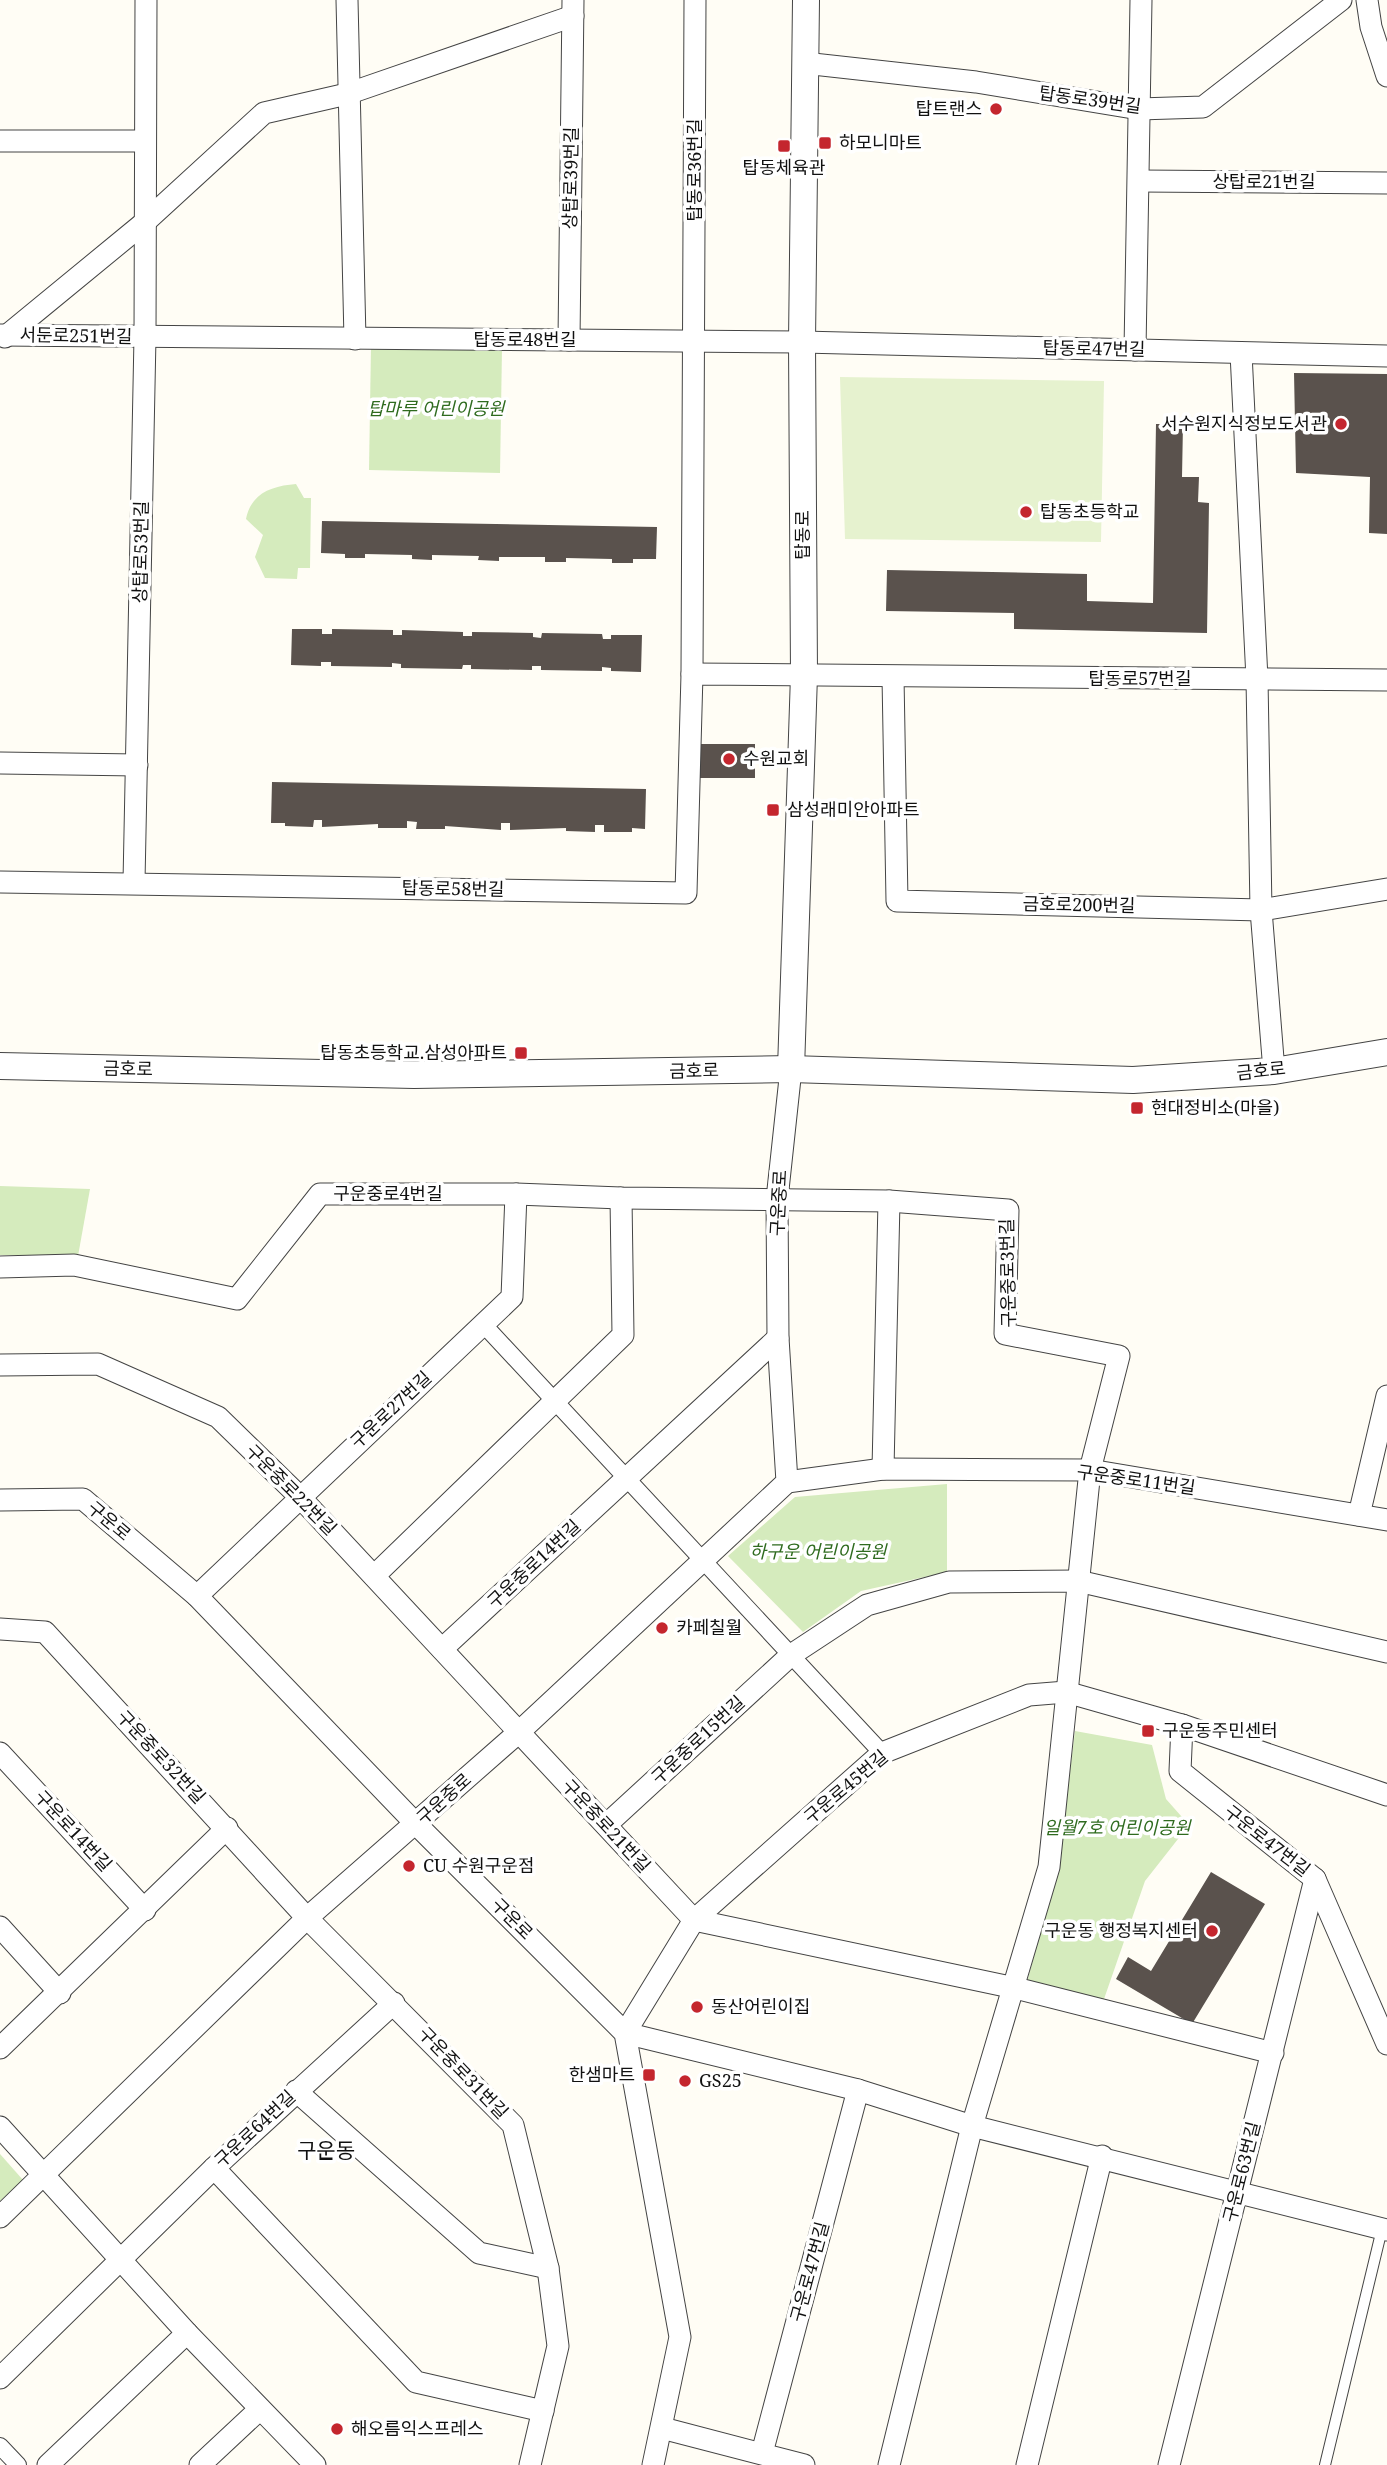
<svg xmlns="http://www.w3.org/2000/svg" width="1387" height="2465" viewBox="0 0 1387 2465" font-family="'Noto Serif','Noto Sans KR',serif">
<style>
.green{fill:#d5ebbd}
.pitch{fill:#e6f2cf}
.building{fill:#5a524d}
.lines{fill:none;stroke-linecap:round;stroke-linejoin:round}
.service-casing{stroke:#444;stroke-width:12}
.pedestrian-casing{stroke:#444;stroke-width:18}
.minor-casing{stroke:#444;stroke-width:23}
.tertiary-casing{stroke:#444;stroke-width:28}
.service{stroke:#fff;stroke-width:10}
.pedestrian{stroke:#fff;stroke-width:16}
.minor{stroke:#fff;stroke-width:21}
.tertiary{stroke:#fff;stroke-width:26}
.poi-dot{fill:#c4262e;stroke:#fff;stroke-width:2.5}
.labels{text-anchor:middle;stroke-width:7;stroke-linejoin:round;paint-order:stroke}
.street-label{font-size:18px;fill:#111;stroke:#fff}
.poi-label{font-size:18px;fill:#111;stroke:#fff;text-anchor:start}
.park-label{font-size:18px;font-style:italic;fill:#2f6b1f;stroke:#fff}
.quarter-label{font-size:21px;fill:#111;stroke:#fff}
</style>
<rect width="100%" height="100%" fill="#fffdf5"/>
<g class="green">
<polygon points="371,346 502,348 500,473 369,470"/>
<path d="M296,484l8,14h7l-1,70h-12l-1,11 -32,-1 -10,-21 8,-22 -17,-16c5,-26 26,-33 50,-35z"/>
<polygon points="0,1186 90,1189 78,1256 0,1255"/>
<polygon points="947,1484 947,1572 861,1591 803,1632 728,1556 795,1497"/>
<polygon points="1075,1731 1152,1745 1166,1799 1189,1825 1145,1881 1104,1999 1027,1982 1058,1867"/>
<polygon points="0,2154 23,2180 0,2201"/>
</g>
<polygon class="pitch" points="840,377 1104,381 1101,542 845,539"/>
<g class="building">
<polygon points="1294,373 1387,374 1387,534 1369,533 1370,477 1296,473"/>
<polygon points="1156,424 1183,424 1182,477 1199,477 1198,502 1209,503 1207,633 1014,629 1014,613 886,611 887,570 1087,574 1087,601 1153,603"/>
<polygon points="322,521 657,527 656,559 633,559 633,563 612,563 612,559 566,558 566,562 545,562 545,557 499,557 499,561 478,560 479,556 432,555 432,560 412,559 412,555 365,554 365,558 345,558 345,554 321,553"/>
<polygon points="292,629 322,629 322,634 332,634 332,629 393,630 393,635 402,635 402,630 463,632 463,636 472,636 472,632 533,633 533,637 541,638 542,633 602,634 603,639 611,639 611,635 642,635 641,672 611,671 611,668 602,667 602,671 541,670 541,666 532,666 532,670 471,669 471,665 463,665 462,669 401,668 401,664 392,663 392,667 331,666 331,662 321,662 321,666 291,665"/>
<rect x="697" y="744" width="58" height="34"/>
<polygon points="272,782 646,789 645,829 632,828 632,832 604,832 604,825 595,825 595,832 566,831 566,828 510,830 510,823 501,823 501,830 445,826 445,829 416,829 417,822 407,821 407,828 378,828 378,824 322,827 322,820 314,820 313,827 285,826 285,823 271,823"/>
<polygon points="1211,1872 1265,1904 1192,2024 1116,1979 1128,1957 1151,1971"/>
</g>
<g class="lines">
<defs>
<polyline id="service" points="1325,2465 1382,2229"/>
<g id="pedestrian">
<polyline points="484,1325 882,1753"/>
<polyline points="0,2446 18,2465"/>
</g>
<g id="minor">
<polyline points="347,0 355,339"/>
<polyline points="1367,0 1371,27 1387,76"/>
<polyline points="804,63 976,82 1139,109 1203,107 1341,0"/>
<polyline points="0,141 145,141"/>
<polyline points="1140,181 1387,183"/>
<polyline points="0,335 802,342 1387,356"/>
<polyline points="5,337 145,222 264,113 347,94 573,16"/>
<polyline points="569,340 573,0"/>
<polyline points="1135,350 1141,0"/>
<polyline points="1241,353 1257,679 1261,910 1274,1071"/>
<polyline points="692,674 695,0"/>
<polyline points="893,677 897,901 1261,910 1387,889"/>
<polyline points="0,763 137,765"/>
<polyline points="0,882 686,893 692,674 1387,680"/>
<polyline points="134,882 145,337 146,0"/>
<polyline points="0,1267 74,1265 237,1299 320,1194 516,1194 621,1198 889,1201 1008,1210 1005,1334 1119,1356 1090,1470 1049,1867 972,2126 889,2465"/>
<polyline points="0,1365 98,1364 218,1417 299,1496 694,1920 1015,1988 1273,2053"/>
<polyline points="883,1469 889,1201"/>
<polyline points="787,1482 883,1469 1090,1470 1387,1520"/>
<polyline points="0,1500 83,1499 197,1596 416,1824 625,2033 680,2337 653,2465"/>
<polyline points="1359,1515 1387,1396"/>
<polyline points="374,1576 623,1335 621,1198"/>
<polyline points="197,1596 512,1297 516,1194"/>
<polyline points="0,1629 45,1632 307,1918 513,2125 548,2268 558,2346 530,2465"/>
<polyline points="442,1649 778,1338"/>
<polyline points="1182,1725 1180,1771 1315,1879 1387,2044"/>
<polyline points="0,1753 145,1910"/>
<polyline points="606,1825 791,1655 867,1605 949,1582 1078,1581 1387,1652"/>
<polyline points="0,1927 60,1993"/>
<polyline points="625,2033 694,1920 882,1753 1029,1695 1066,1692 1182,1725 1387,1795"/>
<polyline points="625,2033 858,2090 972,2126 1387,2230"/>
<polyline points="0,2048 227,1828"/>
<polyline points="296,2091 479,2253 548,2268"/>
<polyline points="0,2127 187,2333 315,2465"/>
<polyline points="214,2168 416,2382 543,2411"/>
<polyline points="0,2217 307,1918 519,1732 787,1482 778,1338 777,1199 791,1069"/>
<polyline points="0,2378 214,2168 394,2003"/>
<polyline points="662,2428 804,2465"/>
<polyline points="762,2453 858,2090"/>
<polyline points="48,2465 187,2333"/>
<polyline points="200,2465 260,2409"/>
<polyline points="1027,2465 1102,2156"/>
<polyline points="1169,2465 1315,1879"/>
</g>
<g id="tertiary">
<polyline points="0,1066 414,1075 791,1069 1133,1080 1274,1071 1387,1052"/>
<polyline points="791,1069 804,675 802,342 806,0"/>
</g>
</defs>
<use href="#service" class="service-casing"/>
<use href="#pedestrian" class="pedestrian-casing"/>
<use href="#minor" class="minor-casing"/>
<use href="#tertiary" class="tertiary-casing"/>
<use href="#service" class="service"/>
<use href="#pedestrian" class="pedestrian"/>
<use href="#minor" class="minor"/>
<use href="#tertiary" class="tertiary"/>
</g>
<g class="poi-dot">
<circle cx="996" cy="109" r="7"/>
<rect x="818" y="136" width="14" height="14" rx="3.5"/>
<rect x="777" y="139" width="14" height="14" rx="3.5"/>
<circle cx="1341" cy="424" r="7"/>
<circle cx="1026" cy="512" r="7"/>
<circle cx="729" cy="759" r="7"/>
<rect x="766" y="803" width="14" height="14" rx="3.5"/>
<rect x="514" y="1046" width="14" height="14" rx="3.5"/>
<rect x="1130" y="1101" width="14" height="14" rx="3.5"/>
<circle cx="662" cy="1628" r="7"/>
<rect x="1141" y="1724" width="14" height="14" rx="3.5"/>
<circle cx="409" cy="1866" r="7"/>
<circle cx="1212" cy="1931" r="7"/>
<circle cx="697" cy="2007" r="7"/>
<rect x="642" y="2068" width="14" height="14" rx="3.5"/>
<circle cx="685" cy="2081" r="7"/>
<circle cx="337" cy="2429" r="7"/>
</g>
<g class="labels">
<g class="street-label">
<text transform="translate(1090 100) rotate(8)" y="6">탑동로39번길</text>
<text transform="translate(695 170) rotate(-90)" y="6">탑동로36번길</text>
<text transform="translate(571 178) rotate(-89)" y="6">상탑로39번길</text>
<text x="1264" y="188">상탑로21번길</text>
<text transform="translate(76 336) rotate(1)" y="6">서둔로251번길</text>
<text x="525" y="346">탑동로48번길</text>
<text transform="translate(1094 349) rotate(1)" y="6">탑동로47번길</text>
<text transform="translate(803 535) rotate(-90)" y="6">탑동로</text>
<text transform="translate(141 552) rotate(-89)" y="6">상탑로53번길</text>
<text x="1140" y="685">탑동로57번길</text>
<text transform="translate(453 889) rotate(1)" y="6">탑동로58번길</text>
<text transform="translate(1079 905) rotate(1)" y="6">금호로200번길</text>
<text transform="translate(128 1069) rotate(1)" y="6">금호로</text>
<text transform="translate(694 1071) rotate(-1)" y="6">금호로</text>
<text transform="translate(1261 1071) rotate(-6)" y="6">금호로</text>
<text x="388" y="1200">구운중로4번길</text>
<text transform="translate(779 1203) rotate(-87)" y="6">구운중로</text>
<text transform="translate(1008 1273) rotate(-91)" y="6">구운중로3번길</text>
<text transform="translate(391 1410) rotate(-43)" y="6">구운로27번길</text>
<text transform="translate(1136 1480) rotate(8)" y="6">구운중로11번길</text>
<text transform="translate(291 1490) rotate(45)" y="6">구운중로22번길</text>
<text transform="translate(109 1521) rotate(40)" y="6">구운로</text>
<text transform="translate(534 1564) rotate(-43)" y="6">구운중로14번길</text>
<text transform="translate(698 1740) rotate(-43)" y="6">구운중로15번길</text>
<text transform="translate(161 1757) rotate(47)" y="6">구운중로32번길</text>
<text transform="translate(846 1787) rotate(-40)" y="6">구운로45번길</text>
<text transform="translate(444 1799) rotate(-42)" y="6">구운중로</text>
<text transform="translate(606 1826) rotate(47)" y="6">구운중로21번길</text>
<text transform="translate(73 1831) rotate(47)" y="6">구운로14번길</text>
<text transform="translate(1267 1841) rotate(38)" y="6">구운로47번길</text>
<text transform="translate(512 1919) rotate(45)" y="6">구운로</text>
<text transform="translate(463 2073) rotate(46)" y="6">구운중로31번길</text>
<text transform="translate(255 2129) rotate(-43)" y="6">구운로64번길</text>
<text transform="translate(1242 2172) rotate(-76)" y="6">구운로63번길</text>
<text transform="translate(810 2272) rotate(-75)" y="6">구운로47번길</text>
</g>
<g class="poi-label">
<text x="982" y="115" text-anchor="end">탑트랜스</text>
<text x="839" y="149">하모니마트</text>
<text x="784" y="174" text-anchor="middle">탑동체육관</text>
<text x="1327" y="430" text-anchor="end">서수원지식정보도서관</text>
<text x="1040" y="518">탑동초등학교</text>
<text x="743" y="765">수원교회</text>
<text x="787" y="816">삼성래미안아파트</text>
<text x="507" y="1059" text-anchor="end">탑동초등학교.삼성아파트</text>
<text x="1151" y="1114">현대정비소(마을)</text>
<text x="676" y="1634">카페칠월</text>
<text x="1162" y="1737">구운동주민센터</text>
<text x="423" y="1872">CU 수원구운점</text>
<text x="1198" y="1937" text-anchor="end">구운동 행정복지센터</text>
<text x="711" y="2013">동산어린이집</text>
<text x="635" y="2081" text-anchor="end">한샘마트</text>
<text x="699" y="2087">GS25</text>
<text x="351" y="2435">해오름익스프레스</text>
</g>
<g class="park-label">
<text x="436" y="415">탑마루 어린이공원</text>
<text x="818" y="1558">하구운 어린이공원</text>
<text x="1117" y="1834">일월7호 어린이공원</text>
</g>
<g class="quarter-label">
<text x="326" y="2158">구운동</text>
</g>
</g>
</svg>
